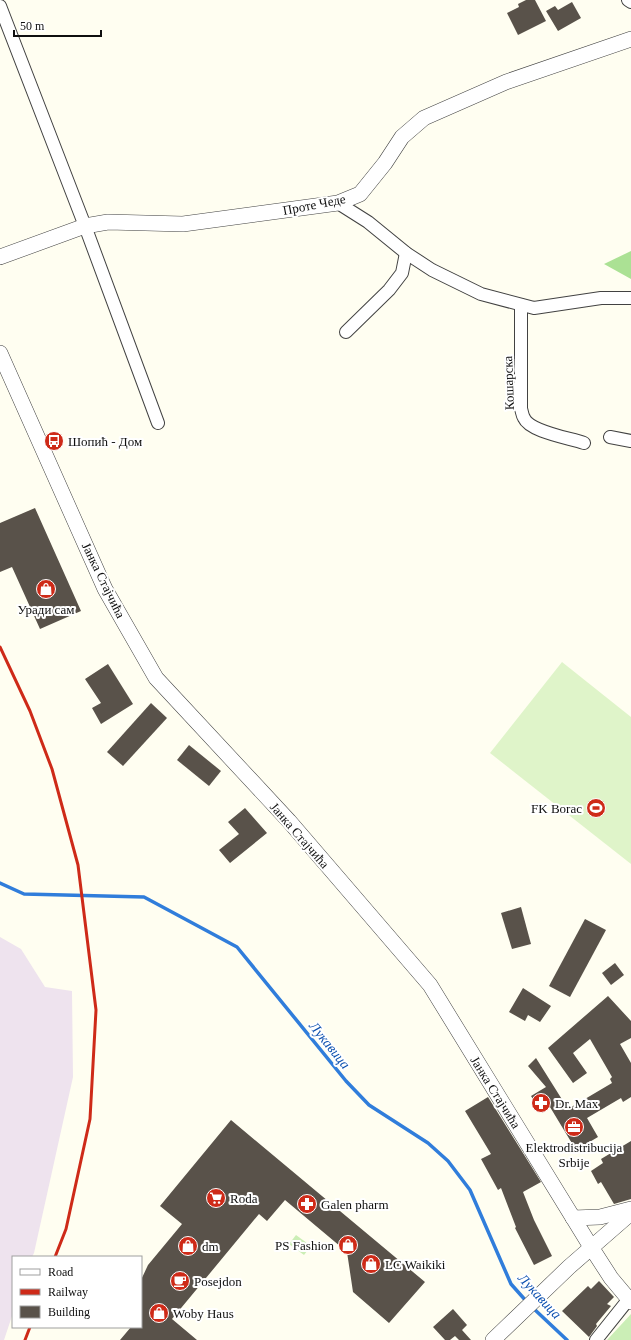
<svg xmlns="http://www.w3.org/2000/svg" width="631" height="1340" viewBox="0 0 631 1340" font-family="'Times New Roman',serif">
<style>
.industrial{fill:#eee3ee}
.green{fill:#cbeeb6}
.forest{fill:#abe194}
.pitch{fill:#dff4c9}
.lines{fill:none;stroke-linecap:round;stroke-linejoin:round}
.stream{stroke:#307ddb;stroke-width:3.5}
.building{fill:#59524a}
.minor-casing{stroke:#424242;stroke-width:14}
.tertiary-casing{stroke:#424242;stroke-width:16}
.minor{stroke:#fff;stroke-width:12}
.tertiary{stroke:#fff;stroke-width:15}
.rail{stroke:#ce2a18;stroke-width:3}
.labels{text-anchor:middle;stroke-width:4;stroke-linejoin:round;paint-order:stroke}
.street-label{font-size:13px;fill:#0f0f0f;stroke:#fff}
.poi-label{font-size:13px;fill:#0f0f0f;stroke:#fff;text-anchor:start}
.water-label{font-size:14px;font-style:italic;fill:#0b4faf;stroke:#fff}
</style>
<rect width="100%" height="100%" fill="#fffef1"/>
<polygon class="industrial" points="0,937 21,949 45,987 72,991 73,1077 34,1253 32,1257 13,1257 13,1313 4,1340 0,1340"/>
<g class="green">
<polygon points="296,1235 311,1246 304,1255 289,1244"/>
<polygon points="631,1314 631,1340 607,1340"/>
</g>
<polygon class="forest" points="631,251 631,279 604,264"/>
<polygon class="pitch" points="562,662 631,717 631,864 490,753"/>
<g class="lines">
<g class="stream">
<polyline points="0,883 24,894 144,897 237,947 346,1081 369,1105 428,1143 448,1161 470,1190 511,1284 527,1302"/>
<polyline points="533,1308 567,1340"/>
</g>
</g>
<g class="building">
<polygon points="526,0 535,0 546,21 518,35 507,13 519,7 518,4"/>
<polygon points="572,2 581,18 558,31 546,11 555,6 558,10"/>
<polygon points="35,508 81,611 40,629 12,567 0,572 0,523"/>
<polygon points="108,664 133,704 101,724 92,708 101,703 85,679"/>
<polygon points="151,703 167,718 123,766 107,752"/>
<polygon points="189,745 221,771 209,786 177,760"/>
<polygon points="245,808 267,833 230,863 219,850 239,834 228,822"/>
<polygon points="521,907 531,944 512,949 501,913"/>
<polygon points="585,919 606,930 570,997 549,986"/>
<polygon points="615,963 624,975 611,985 602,973"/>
<polygon points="523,988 551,1006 540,1022 528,1015 525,1021 509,1012"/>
<polygon points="608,996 631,1021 631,1038 620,1044 631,1063 631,1097 623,1102 621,1098 587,1118 598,1137 576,1150 550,1107 542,1113 531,1096 546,1087 528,1066 536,1058 568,1109 612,1083 610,1079 612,1077 590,1039 573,1053 587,1073 573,1083 548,1048"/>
<polygon points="488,1097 541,1182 523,1192 534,1220 552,1256 534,1265 515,1228 516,1227 501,1188 498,1190 481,1159 491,1154 465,1111"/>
<polygon points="231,1120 425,1282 389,1323 353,1292 347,1252 285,1200 267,1221 259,1214 172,1319 197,1340 120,1340 131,1327 141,1327 141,1280 148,1265 182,1224 160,1206"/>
<polygon points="631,1141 631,1199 614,1204 601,1182 598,1184 591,1171 603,1163 601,1159"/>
<polygon points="599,1281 614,1297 607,1304 611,1306 596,1324 597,1326 589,1337 562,1311 588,1286 591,1289"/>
<polygon points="453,1309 467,1325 462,1330 471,1340 459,1340 455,1336 450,1340 445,1340 433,1327"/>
</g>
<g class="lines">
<defs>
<g id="minor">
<polyline points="628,0 631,2"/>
<polyline points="0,6 85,226 158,423"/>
<polyline points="338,203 368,222 406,253 432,270 481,294 534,308 601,298 631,298"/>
<path d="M521,305v104c1,2 1,6 3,9 6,14 46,20 60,25"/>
<polyline points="346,332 389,290 402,273 406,253"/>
<polyline points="610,437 631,441"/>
<polyline points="596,1340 628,1300"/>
</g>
<g id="tertiary">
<polyline points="0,257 85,226 108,222 183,224 338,203 360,194 385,163 402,137 424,118 506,82 631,39"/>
<polyline points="0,353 105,589 156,678 289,821 430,985 591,1247 611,1278 631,1302"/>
<polyline points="573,1218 600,1217 631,1209"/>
<polyline points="493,1340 569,1267 631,1213"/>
</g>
</defs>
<use href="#minor" class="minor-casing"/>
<use href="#tertiary" class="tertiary-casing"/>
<use href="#minor" class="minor"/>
<use href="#tertiary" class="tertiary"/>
<g class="rail">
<polyline points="0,647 30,711 52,769 78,865 96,1010 90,1119 66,1229 55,1257"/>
<polyline points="25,1340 30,1327"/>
</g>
</g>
<defs>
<symbol id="bus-disc" viewBox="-11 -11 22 22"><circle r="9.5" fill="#ce2a18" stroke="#fff"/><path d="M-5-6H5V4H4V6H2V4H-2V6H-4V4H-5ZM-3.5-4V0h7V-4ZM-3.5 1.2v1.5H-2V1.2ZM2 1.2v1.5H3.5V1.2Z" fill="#fff"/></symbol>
<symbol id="shop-disc" viewBox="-11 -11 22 22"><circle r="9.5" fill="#ce2a18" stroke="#fff"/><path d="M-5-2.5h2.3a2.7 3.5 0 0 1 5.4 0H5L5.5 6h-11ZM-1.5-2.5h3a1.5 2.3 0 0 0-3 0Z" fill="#fff"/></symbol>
<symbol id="stadium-disc" viewBox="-11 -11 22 22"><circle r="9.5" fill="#ce2a18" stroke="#fff"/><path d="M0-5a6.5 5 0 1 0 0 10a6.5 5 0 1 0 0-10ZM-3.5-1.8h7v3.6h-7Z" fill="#fff"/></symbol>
<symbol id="pharmacy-disc" viewBox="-11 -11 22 22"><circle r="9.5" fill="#ce2a18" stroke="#fff"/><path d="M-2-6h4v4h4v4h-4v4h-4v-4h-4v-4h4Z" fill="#fff"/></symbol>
<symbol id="office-disc" viewBox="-11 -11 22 22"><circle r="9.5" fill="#ce2a18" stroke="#fff"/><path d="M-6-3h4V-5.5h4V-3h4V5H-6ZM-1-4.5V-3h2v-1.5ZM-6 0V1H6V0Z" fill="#fff"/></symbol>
<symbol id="supermarket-disc" viewBox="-11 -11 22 22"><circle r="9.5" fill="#ce2a18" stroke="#fff"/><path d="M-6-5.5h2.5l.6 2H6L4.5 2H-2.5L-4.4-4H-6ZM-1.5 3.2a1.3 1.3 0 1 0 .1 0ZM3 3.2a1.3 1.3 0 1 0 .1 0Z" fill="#fff"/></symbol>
<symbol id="cafe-disc" viewBox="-11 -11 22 22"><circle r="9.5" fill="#ce2a18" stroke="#fff"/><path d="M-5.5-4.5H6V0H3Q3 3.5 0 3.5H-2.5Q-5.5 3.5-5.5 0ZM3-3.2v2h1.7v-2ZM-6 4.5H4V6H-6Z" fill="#fff"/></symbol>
</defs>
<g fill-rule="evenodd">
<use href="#bus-disc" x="43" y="430" width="22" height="22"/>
<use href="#shop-disc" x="35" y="578" width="22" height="22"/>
<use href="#stadium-disc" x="585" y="797" width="22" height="22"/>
<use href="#pharmacy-disc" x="530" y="1092" width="22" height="22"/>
<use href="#office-disc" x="563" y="1116" width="22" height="22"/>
<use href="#supermarket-disc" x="205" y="1187" width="22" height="22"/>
<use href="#pharmacy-disc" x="296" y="1193" width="22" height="22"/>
<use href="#shop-disc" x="337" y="1234" width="22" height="22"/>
<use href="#shop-disc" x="177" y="1235" width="22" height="22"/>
<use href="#shop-disc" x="360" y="1253" width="22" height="22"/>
<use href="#cafe-disc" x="169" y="1270" width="22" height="22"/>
<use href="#shop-disc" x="148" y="1302" width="22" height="22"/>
</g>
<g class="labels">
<g class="street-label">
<text transform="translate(314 204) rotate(-11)" y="5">Проте Чеде</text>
<text transform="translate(508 383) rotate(-92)" y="5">Кошарска</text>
<text transform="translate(104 580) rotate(64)" y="5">Јанка Стајчића</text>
<text transform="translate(300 835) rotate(49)" y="5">Јанка Стајчића</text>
<text transform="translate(496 1092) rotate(58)" y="5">Јанка Стајчића</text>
</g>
<g class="poi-label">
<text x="68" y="446">Шопић - Дом</text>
<text x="46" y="614" text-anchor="middle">Уради сам</text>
<text x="582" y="813" text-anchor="end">FK Borac</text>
<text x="555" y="1108">Dr. Max</text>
<text x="574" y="1152" text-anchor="middle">Elektrodistribucija<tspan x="574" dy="15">Srbije</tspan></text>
<text x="230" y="1203">Roda</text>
<text x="321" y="1209">Galen pharm</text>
<text x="334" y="1250" text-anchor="end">PS Fashion</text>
<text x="202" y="1251">dm</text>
<text x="385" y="1269">LC Waikiki</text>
<text x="194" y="1286">Posejdon</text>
<text x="173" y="1318">Woby Haus</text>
</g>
<g class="water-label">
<text transform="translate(330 1045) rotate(51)" y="5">Лукавица</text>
<text transform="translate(540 1296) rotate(47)" y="5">Лукавица</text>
</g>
</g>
<rect x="12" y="1256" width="130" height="72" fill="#ffffff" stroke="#9f9f9f"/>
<rect x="20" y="1269" width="20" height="6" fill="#ffffff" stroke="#9f9f9f"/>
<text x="48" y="1276" font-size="12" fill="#0f0f0f">Road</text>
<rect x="20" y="1289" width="20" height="6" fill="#ce2a18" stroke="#9f9f9f"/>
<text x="48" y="1296" font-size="12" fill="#0f0f0f">Railway</text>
<rect x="20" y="1306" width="20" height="12" fill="#59524a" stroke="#9f9f9f"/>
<text x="48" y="1316" font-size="12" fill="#0f0f0f">Building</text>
<path d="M14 30v6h87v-6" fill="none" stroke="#0f0f0f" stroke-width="2"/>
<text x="20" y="30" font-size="12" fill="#0f0f0f" stroke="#ffffff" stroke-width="3" paint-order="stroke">50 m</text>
</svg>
